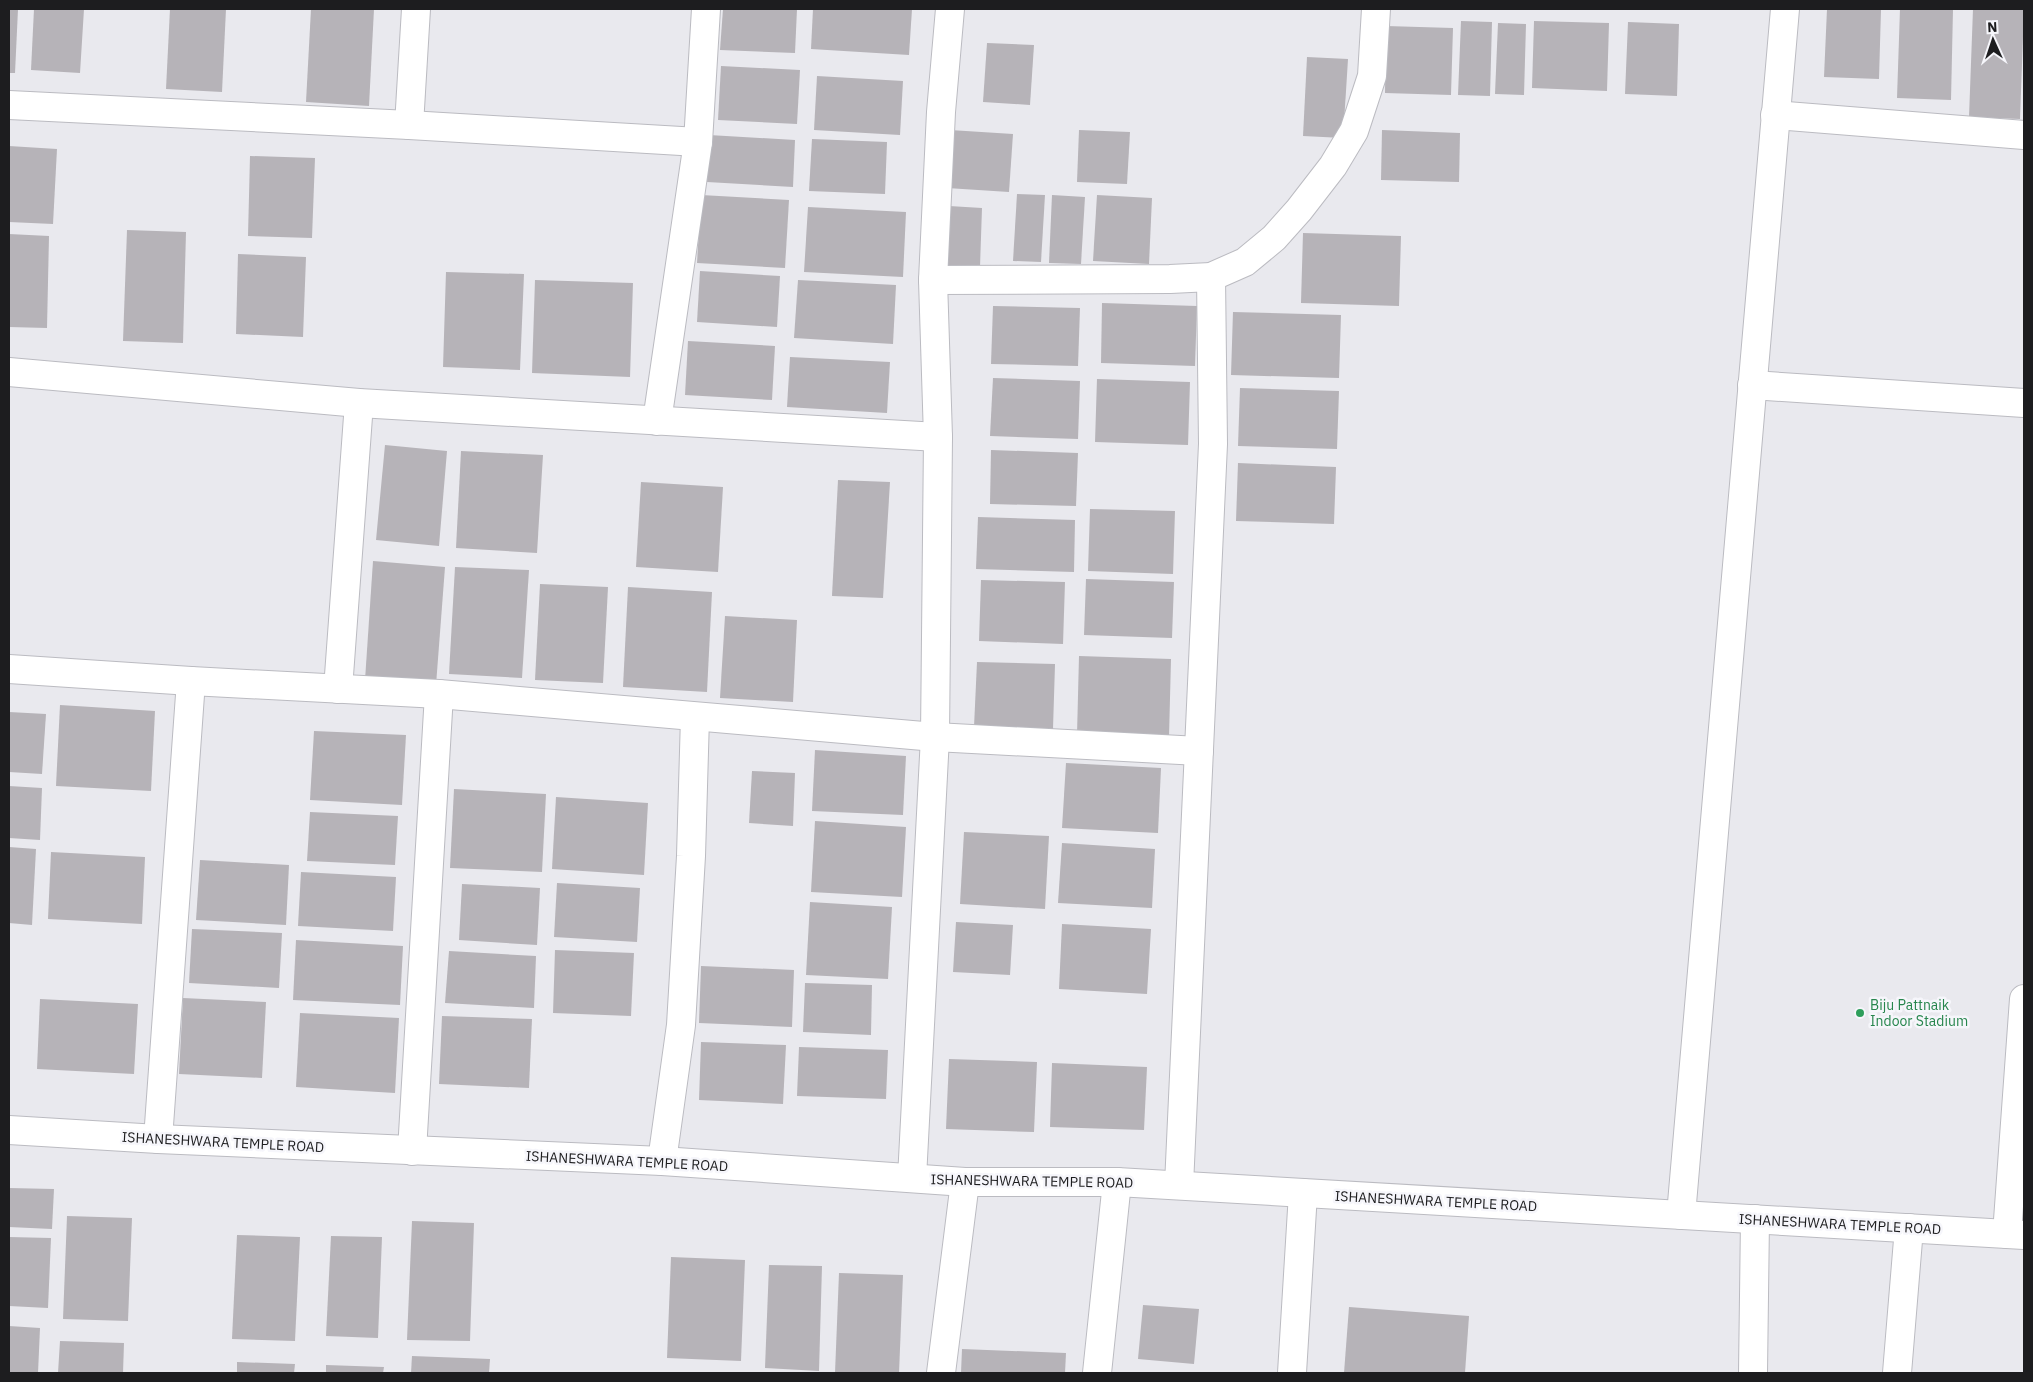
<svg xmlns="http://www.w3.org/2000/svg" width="2033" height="1382" viewBox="0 0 2033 1382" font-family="'IBM Plex Sans',sans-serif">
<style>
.building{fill:#b6b3b8}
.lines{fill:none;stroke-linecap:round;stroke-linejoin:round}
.minor-casing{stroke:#bbbbc1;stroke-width:30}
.minor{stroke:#fff;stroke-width:28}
.leisure-dot{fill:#2e9e5b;stroke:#f6f6fb;stroke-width:2}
.labels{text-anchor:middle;stroke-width:5;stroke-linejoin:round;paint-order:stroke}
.leisure-label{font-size:14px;fill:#27864d;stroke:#f6f6fb;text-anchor:start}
.street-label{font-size:14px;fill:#1d1d1f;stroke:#f6f6fb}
</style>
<rect width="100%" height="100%" fill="#e9e9ee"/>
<g class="building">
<polygon points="9,9 18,9 15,73 9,73"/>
<polygon points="34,9 84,9 80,73 31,70"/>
<polygon points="170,9 226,9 222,92 166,89"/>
<polygon points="311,9 374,9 369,106 306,102"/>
<polygon points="723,9 797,9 795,53 720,50"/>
<polygon points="813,9 912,9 909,55 811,49"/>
<polygon points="1827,9 1881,9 1879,79 1824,77"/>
<polygon points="1900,9 1953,9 1951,100 1897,98"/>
<polygon points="1973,9 2024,9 2020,119 1969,117"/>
<polygon points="1461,21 1492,22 1490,96 1458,95"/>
<polygon points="1534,21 1609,23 1607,91 1532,88"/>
<polygon points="1628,22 1679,24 1677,96 1625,94"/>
<polygon points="1498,23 1526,24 1524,95 1495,94"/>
<polygon points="1386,26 1453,28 1451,95 1385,93"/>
<polygon points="987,43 1034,45 1030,105 983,102"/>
<polygon points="1307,57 1348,59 1343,138 1303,136"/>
<polygon points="721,66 800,70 797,124 718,120"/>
<polygon points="817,76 903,81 900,135 814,130"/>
<polygon points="950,130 1013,134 1009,192 947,188"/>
<polygon points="1079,130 1130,132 1127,184 1077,182"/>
<polygon points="1382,130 1460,133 1459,182 1381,180"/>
<polygon points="709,135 795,140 793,187 707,182"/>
<polygon points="812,139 887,142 885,194 809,191"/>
<polygon points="9,146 57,149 53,224 9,222"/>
<polygon points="250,156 315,158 312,238 248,236"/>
<polygon points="1017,194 1045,195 1041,262 1013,261"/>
<polygon points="701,195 789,200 785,268 697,263"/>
<polygon points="1052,195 1085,197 1081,264 1049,263"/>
<polygon points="1097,195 1152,198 1149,264 1093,261"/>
<polygon points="949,206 982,208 980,267 946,265"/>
<polygon points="808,207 906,212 903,277 804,272"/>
<polygon points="127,230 186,232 183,343 123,341"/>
<polygon points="1303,233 1401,236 1399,306 1301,303"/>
<polygon points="9,234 49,236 47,328 9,327"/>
<polygon points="238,254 306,257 303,337 236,334"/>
<polygon points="700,271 780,276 777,327 697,322"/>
<polygon points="446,272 524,274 520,370 443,367"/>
<polygon points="535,280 633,283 630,377 532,373"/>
<polygon points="798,280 896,285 893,344 794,338"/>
<polygon points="1102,303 1197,306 1195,366 1101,363"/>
<polygon points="993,306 1080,308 1078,366 991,364"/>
<polygon points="1233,312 1341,315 1339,378 1231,375"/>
<polygon points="688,341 775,346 772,400 685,395"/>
<polygon points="790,357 890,362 887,413 787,407"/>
<polygon points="993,378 1080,381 1078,439 990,436"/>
<polygon points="1097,379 1190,382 1188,445 1095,442"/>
<polygon points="1240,388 1339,391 1337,449 1238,446"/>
<polygon points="385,445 447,451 439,546 376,540"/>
<polygon points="991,450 1078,453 1076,506 990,504"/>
<polygon points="461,451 543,455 537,553 456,548"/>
<polygon points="1238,463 1336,467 1334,524 1236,521"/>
<polygon points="838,480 890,482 883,598 832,596"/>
<polygon points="641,482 723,487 718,572 636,567"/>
<polygon points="1090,509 1175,511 1173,574 1088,571"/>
<polygon points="978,517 1075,520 1074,572 976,569"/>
<polygon points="373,561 445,567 436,685 365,680"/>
<polygon points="455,567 529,570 522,678 449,674"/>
<polygon points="1086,579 1174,582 1172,638 1084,635"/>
<polygon points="981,580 1065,582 1063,644 979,641"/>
<polygon points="540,584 608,587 603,683 535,680"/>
<polygon points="628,587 712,592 707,692 623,687"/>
<polygon points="725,616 797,620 793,702 720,698"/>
<polygon points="1079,656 1171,659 1169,737 1077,735"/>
<polygon points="977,662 1055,664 1053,729 974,727"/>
<polygon points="60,705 155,711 151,791 56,786"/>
<polygon points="9,712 46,714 42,774 9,772"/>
<polygon points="314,731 406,735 402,805 310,800"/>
<polygon points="815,750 906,756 903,815 812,811"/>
<polygon points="1066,763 1161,768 1158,833 1062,828"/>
<polygon points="752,771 795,773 793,826 749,823"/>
<polygon points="9,786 42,788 40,840 9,838"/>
<polygon points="454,789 546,794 542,872 450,868"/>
<polygon points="556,797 648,803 644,875 552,869"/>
<polygon points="310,812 398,816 395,865 307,861"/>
<polygon points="815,821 906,827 902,897 811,892"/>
<polygon points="964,832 1049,836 1045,909 960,904"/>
<polygon points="1062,843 1155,849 1152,908 1058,903"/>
<polygon points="9,847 36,849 32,925 9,923"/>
<polygon points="51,852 145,857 142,924 48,919"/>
<polygon points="200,860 289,865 286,925 196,920"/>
<polygon points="301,872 396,877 393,931 298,926"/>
<polygon points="557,883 640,888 637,942 554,937"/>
<polygon points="462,884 540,888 537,945 459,940"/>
<polygon points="810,902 892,907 888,979 806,975"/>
<polygon points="956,922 1013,925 1010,975 953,972"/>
<polygon points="1062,924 1151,929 1147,994 1059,989"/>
<polygon points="192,929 282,933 279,988 189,983"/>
<polygon points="296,940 403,946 400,1005 293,1000"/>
<polygon points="555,950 634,953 631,1016 553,1013"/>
<polygon points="449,951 536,956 534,1008 445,1003"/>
<polygon points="701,966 794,970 792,1027 699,1023"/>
<polygon points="805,983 872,985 871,1035 803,1032"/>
<polygon points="183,998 266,1002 262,1078 179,1074"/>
<polygon points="40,999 138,1004 134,1074 37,1069"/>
<polygon points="300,1013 399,1018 395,1093 296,1087"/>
<polygon points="442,1016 532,1019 529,1088 439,1084"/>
<polygon points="701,1042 786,1045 783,1104 699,1100"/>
<polygon points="799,1047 888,1050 886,1099 797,1096"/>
<polygon points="949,1059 1037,1062 1034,1132 946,1129"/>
<polygon points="1052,1063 1147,1067 1144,1130 1050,1127"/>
<polygon points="9,1188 54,1189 52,1229 9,1227"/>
<polygon points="67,1216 132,1218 128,1321 63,1319"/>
<polygon points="412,1221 474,1223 470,1341 407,1340"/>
<polygon points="237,1235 300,1237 295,1341 232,1339"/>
<polygon points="331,1236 382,1237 378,1338 326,1336"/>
<polygon points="9,1237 51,1238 48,1308 9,1306"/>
<polygon points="671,1257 745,1260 741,1361 667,1358"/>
<polygon points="769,1265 822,1266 819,1371 765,1368"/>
<polygon points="839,1273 903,1275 899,1373 835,1373"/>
<polygon points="1143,1305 1199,1309 1194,1364 1138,1359"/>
<polygon points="1349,1307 1469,1316 1465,1373 1344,1373"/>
<polygon points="9,1326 40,1328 38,1373 9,1373"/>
<polygon points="60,1341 124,1343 123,1373 58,1373"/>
<polygon points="962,1349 1066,1353 1065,1373 961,1373"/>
<polygon points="412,1356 490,1359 489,1373 411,1373"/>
<polygon points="237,1362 295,1364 294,1373 237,1373"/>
<polygon points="326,1365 384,1367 383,1373 326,1373"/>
</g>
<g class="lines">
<defs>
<g id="minor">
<polyline points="9,105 409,125 698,142"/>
<polyline points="1775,115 2024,135"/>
<polyline points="409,125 416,9"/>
<polyline points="933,280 1170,279 1211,277 1245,262 1274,238 1299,210 1333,166 1354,131 1372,76 1376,9"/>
<polyline points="9,372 359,403 938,437"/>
<polyline points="1752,385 2024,403"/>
<polyline points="657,421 698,142 706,9"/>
<polyline points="9,669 191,681 439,694 935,737 1199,751"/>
<polyline points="338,689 359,403"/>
<polyline points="9,1130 158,1139 662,1161 965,1182 1117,1182 2024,1235"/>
<polyline points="158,1139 191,681"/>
<polyline points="412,1151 439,694"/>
<polyline points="662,1161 681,1025 691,856 695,717"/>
<polyline points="912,1178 935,737 938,437 933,280 941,112 950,9"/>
<polyline points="1179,1185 1213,444 1211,277"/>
<polyline points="1681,1215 1785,9"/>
<polyline points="2007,1234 2024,999"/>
<polyline points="941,1373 965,1182"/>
<polyline points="1097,1373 1117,1182"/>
<polyline points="1292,1373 1303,1193"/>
<polyline points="1753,1373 1755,1219"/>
<polyline points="1897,1373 1909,1228"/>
</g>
</defs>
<use href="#minor" class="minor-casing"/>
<use href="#minor" class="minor"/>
</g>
<circle class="leisure-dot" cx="1860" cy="1013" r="5"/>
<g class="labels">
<g class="leisure-label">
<text x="1870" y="1010">Biju Pattnaik<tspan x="1870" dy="16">Indoor Stadium</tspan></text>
</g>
<g class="street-label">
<text transform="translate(223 1142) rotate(3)" y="5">ISHANESHWARA TEMPLE ROAD</text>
<text transform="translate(627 1161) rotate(3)" y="5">ISHANESHWARA TEMPLE ROAD</text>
<text transform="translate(1032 1181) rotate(1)" y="5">ISHANESHWARA TEMPLE ROAD</text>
<text transform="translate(1436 1201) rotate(3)" y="5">ISHANESHWARA TEMPLE ROAD</text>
<text transform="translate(1840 1224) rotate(3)" y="5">ISHANESHWARA TEMPLE ROAD</text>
</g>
</g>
<rect width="2033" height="1382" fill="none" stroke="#1d1d1f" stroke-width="20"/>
<g transform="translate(1993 40) rotate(357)" stroke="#f6f6fb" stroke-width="4" paint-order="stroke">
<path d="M0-4L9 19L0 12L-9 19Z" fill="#1d1d1f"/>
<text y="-8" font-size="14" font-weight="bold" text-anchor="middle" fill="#1d1d1f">N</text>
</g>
</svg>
